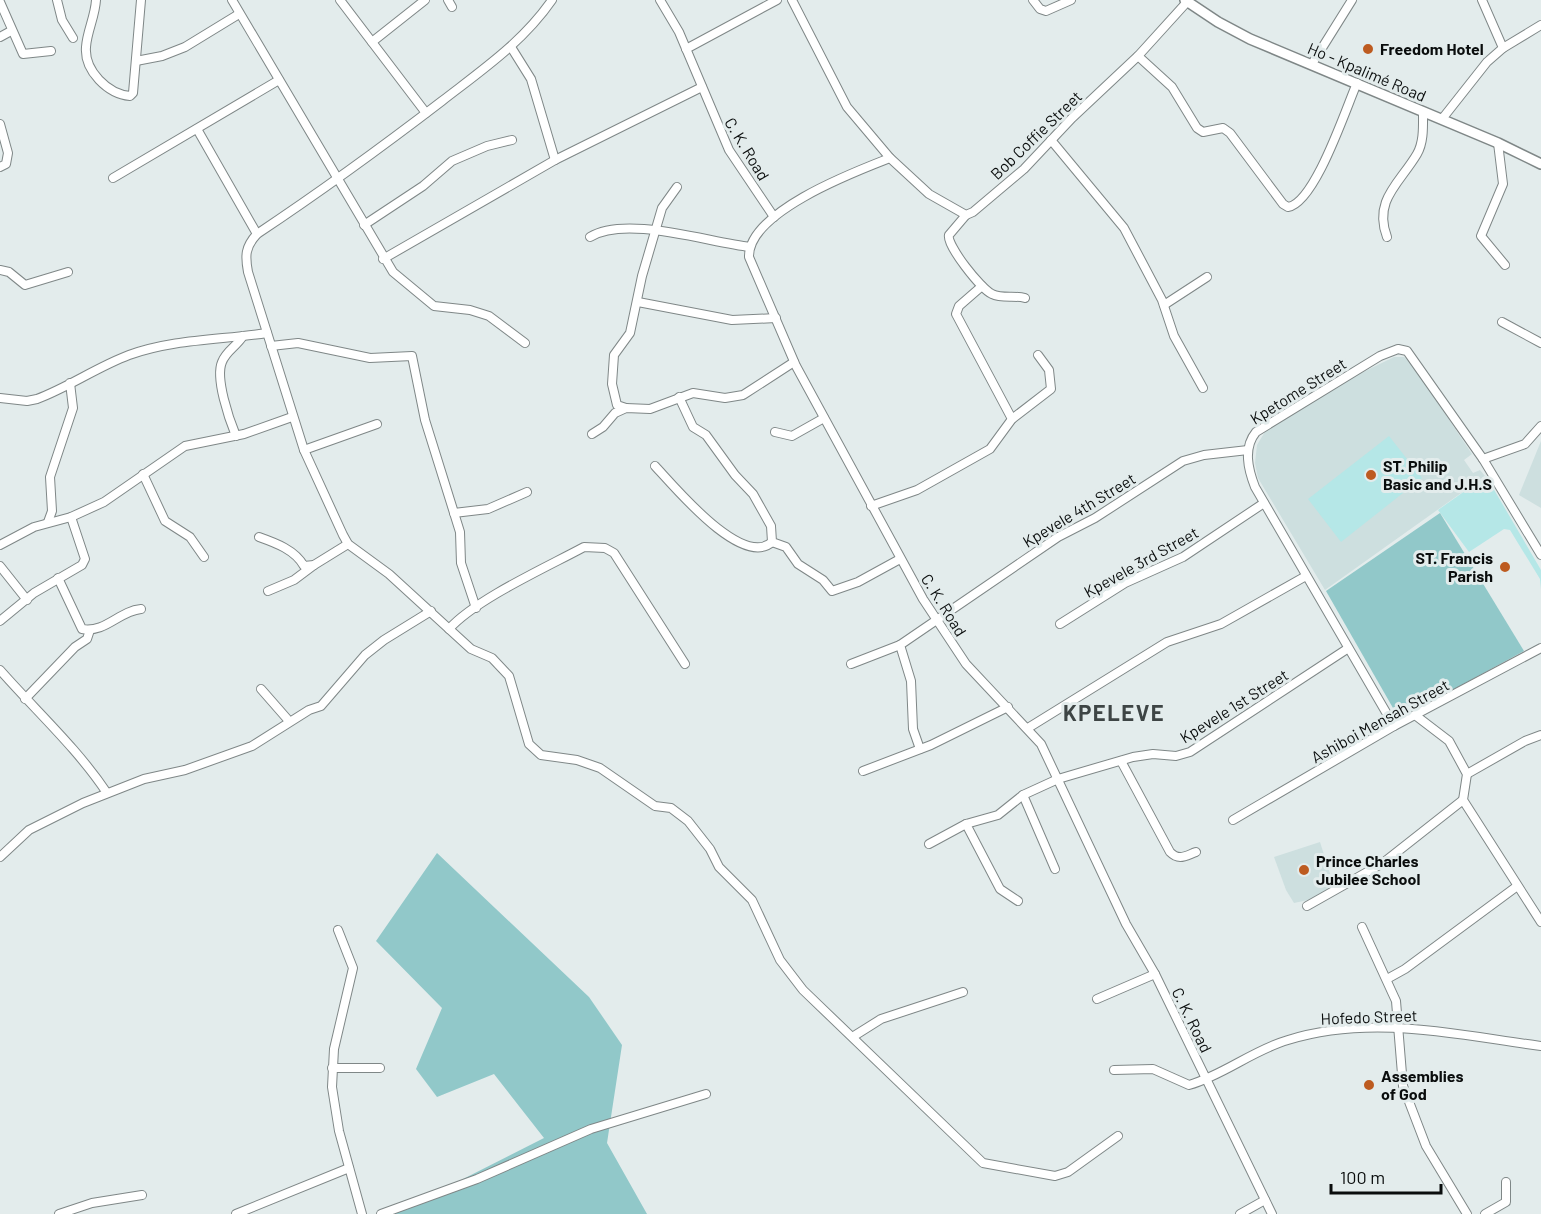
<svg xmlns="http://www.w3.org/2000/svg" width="1541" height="1214" viewBox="0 0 1541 1214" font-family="Barlow,sans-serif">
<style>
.built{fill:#cddfdf}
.green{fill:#b5e7e7}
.forest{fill:#91c8c9}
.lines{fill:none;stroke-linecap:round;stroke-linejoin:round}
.minor-casing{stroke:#7f8787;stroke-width:10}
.major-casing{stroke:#7f8787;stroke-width:12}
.minor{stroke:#fff;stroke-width:8}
.major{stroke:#fff;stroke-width:9}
.poi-dot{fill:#bd5b20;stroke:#e3ecec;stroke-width:2}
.labels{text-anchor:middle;stroke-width:6;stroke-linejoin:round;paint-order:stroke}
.poi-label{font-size:16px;font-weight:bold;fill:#0a0d0d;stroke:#e3ecec;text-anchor:start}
.street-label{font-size:16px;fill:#0a0d0d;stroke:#e3ecec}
.district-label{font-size:22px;font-weight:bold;letter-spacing:1.5px;fill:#3e4545;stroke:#e3ecec}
</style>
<rect width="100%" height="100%" fill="#e3ecec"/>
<g class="built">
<polygon points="1394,357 1404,357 1411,363 1472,454 1464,460 1473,473 1480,470 1485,476 1325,590 1258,478 1255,463 1257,445 1266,430 1351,378"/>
<polygon points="1541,441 1541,508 1519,495"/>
<polygon points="1320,842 1334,886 1308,900 1294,903 1286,890 1274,857"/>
</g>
<g class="green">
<polygon points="1389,436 1422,478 1341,542 1308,499"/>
<polygon points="1486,476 1541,570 1541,589 1540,579 1510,530 1504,529 1469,552 1438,510"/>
</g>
<g class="forest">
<polygon points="1440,513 1524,651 1410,713 1393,708 1326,591"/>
<polygon points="437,853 589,997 622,1045 607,1143 647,1214 394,1214 544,1138 494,1074 437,1097 416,1069 442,1008 376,941"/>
</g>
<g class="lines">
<defs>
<g id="minor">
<polyline points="57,0 62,20 73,38"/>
<path d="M96,0c-1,17 -9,31 -10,47 -2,24 22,47 44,49l3,-3 8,-93"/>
<polyline points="232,0 393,272 434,306 470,310 489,316 525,343"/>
<polyline points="340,0 426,113"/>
<polyline points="448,0 452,7"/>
<path d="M552,0c-29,42 -70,70 -110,101 -60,46 -122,91 -185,133 -12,13 -12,22 -9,38l56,178 39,85 5,9 41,30 82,75 21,9 17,18 20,68 12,11 36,5 23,8 55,38 16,2 17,13 22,28 9,18 33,33 28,60 23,30 180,173 72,13 13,-4 50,-36"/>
<polyline points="660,0 679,32 729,150 774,217"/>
<polyline points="792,0 847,107 890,158"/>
<polyline points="1033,0 1040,9 1046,11 1071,0"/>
<polyline points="1482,0 1503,48"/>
<polyline points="0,2 23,54 51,51"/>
<path d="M1187,2l-49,54 -66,62 -48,51 -51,43 -7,3 -37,-21 -39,-36c-36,14 -142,54 -141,99l47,109 127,233 43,65 75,80 85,180 29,50 117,240"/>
<polyline points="0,37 11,31"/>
<polyline points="372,42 425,0"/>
<polyline points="511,47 531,79 555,160"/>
<polyline points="686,49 777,0"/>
<path d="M1138,56l34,31 25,41 6,4 20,-4 7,5 53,71 5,3c27,-4 58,-99 69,-124"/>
<polyline points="136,61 162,56 185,47 239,14"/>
<polyline points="1312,64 1352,0"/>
<polyline points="1442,119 1487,62 1503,48 1541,25"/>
<polyline points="0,124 8,153 6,164 0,167"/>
<polyline points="197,129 257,234"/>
<polyline points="1051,140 1124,228 1162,300 1174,336 1203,388"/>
<polyline points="1498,143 1503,184 1481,236 1505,265"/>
<polyline points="113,178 279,80"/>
<path d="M966,215l-17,20c-3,10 32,54 43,59 10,5 23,1 33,4"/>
<polyline points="364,225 423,186 452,161 487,146 512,140"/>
<path d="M590,237c36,-22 117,5 160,10"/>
<path d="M1387,237c-14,-37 13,-54 30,-83 7,-12 6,-28 6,-42"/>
<polyline points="383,259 555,160 702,87"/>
<polyline points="0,270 9,272 25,285 68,272"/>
<polyline points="982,286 959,306 956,314 1012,419"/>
<polyline points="638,302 732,320 776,318"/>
<polyline points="1164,305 1207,277"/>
<polyline points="1502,322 1541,343"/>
<polyline points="271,346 298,343 370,358 412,356 425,420 460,532 461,563 476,608"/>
<polyline points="679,397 693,427 706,435 735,475 753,494 771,526 772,542 786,547 798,564 823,580 832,591 858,582 900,559"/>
<path d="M0,398l27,3 10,-2c32,-12 60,-32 92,-44 45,-16 91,-15 138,-22"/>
<polyline points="626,408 617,405 612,384 614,355 630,333 642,276 662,208 677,187"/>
<polyline points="775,432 792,436 824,418"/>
<polyline points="592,434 603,427 615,413 626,408 650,409 693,393 725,398 743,395 794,362"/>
<path d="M236,436c-7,-17 -21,-58 -14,-74 4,-11 15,-16 21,-26"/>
<polyline points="304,450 377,424"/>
<polyline points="1483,459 1525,444 1541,426"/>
<path d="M655,466c19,20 87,103 117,76"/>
<polyline points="143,474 165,521 190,537 204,557"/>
<polyline points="871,506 917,490 990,449 1012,419 1051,389 1049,370 1038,355"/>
<polyline points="454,513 488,509 527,492"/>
<polyline points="48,522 52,511 50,477 73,408 70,383"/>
<path d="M259,537c17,6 36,13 45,29l10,-1 34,-21"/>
<polyline points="0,545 34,527 71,517 104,502 185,446 244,434 292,417"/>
<polyline points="0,566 27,600"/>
<path d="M58,578l24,51c24,4 37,-18 59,-20"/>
<polyline points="268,591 294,580 314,565"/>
<polyline points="0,621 34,593 82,565 85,559 71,517"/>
<polyline points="1060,624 1125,583 1183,557 1264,503"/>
<path d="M449,629c27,-30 98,-62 135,-82l21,1 9,5 71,111"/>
<polyline points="851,664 900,645"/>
<path d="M0,670c36,41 77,78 107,123"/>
<polyline points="261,689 289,721"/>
<polyline points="25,699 75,647 87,639 90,630"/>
<polyline points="1415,715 1449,741 1467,774 1463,800 1541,922"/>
<path d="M1394,726l-139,-239c-7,-18 -12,-39 1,-55l124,-76 18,-7 9,2 76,108 58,96"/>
<polyline points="1028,728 1167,642 1221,624 1306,576"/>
<polyline points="920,749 913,729 911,681 900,645 1058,537 1095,518 1183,461 1204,455 1248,450"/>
<path d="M1121,761l49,91c9,9 15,4 26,0"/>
<polyline points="863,771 931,745 1008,707"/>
<polyline points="1467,774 1525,741 1541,735"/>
<polyline points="1023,795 1055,869"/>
<polyline points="1233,820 1394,726 1541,648"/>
<polyline points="966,824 1000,889 1018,901"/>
<polyline points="929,844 966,824 998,815 1023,795 1058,779 1133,757 1153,754 1176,756 1190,752 1347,649"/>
<polyline points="0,857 29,830 83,803 144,779 185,770 252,746 309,710 321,706 365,655 384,640 431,611"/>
<polyline points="1307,906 1383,863 1463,800"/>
<polyline points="1362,927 1396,1001 1403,1086 1426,1146 1467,1214"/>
<polyline points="338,930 353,968 334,1049 332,1087 339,1131 362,1214"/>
<polyline points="1387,979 1405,969 1516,887"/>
<polyline points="1097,999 1155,974"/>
<polyline points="854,1036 881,1019 963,992"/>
<polyline points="332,1068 380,1068"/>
<path d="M1114,1070l39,-1 36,16c35,-10 64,-35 99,-45 84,-26 169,-5 253,6"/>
<polyline points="59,1214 92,1203 142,1195"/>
<polyline points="236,1214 349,1168"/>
<polyline points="381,1214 477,1179 591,1129 706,1094"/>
<polyline points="1240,1214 1265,1200"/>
<polyline points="1485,1214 1506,1202 1506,1182"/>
</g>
<polyline id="major" points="1185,0 1218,22 1250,39 1498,143 1541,164"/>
</defs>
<use href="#minor" class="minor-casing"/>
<use href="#major" class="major-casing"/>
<use href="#minor" class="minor"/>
<use href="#major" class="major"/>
</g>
<g class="poi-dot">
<circle cx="1368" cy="49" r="6"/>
<circle cx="1371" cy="475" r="6"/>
<circle cx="1505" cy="567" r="6"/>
<circle cx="1304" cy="870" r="6"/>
<circle cx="1369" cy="1085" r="6"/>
</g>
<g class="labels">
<g class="poi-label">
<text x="1380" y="55">Freedom Hotel</text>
<text x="1383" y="472">ST. Philip<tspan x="1383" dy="18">Basic and J.H.S</tspan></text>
<text x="1493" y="564" text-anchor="end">ST. Francis<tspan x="1493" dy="18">Parish</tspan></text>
<text x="1316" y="867">Prince Charles<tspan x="1316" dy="18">Jubilee School</tspan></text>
<text x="1381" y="1082">Assemblies<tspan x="1381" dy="18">of God</tspan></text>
</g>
<g class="street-label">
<text transform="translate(1367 72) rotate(23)" y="6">Ho - Kpalimé Road</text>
<text transform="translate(1036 135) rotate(-44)" y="6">Bob Coffie Street</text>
<text transform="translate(747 149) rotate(59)" y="6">C. K. Road</text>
<text transform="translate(1298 391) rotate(-32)" y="6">Kpetome Street</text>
<text transform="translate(1079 510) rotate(-31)" y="6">Kpevele 4th Street</text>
<text transform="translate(1141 562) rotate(-29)" y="6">Kpevele 3rd Street</text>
<text transform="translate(944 605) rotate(58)" y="6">C. K. Road</text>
<text transform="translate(1234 706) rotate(-32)" y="6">Kpevele 1st Street</text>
<text transform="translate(1380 721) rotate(-29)" y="6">Ashiboi Mensah Street</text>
<text transform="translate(1369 1017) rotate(-2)" y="6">Hofedo Street</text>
<text transform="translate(1192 1020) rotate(64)" y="6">C. K. Road</text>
</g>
<g class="district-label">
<text x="1114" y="721">KPELEVE</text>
</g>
</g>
<path d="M1331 1184v9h110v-9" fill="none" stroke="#0a0d0d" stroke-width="3"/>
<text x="1340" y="1184" font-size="18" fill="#0a0d0d" stroke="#e3ecec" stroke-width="4.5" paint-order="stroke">100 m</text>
</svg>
